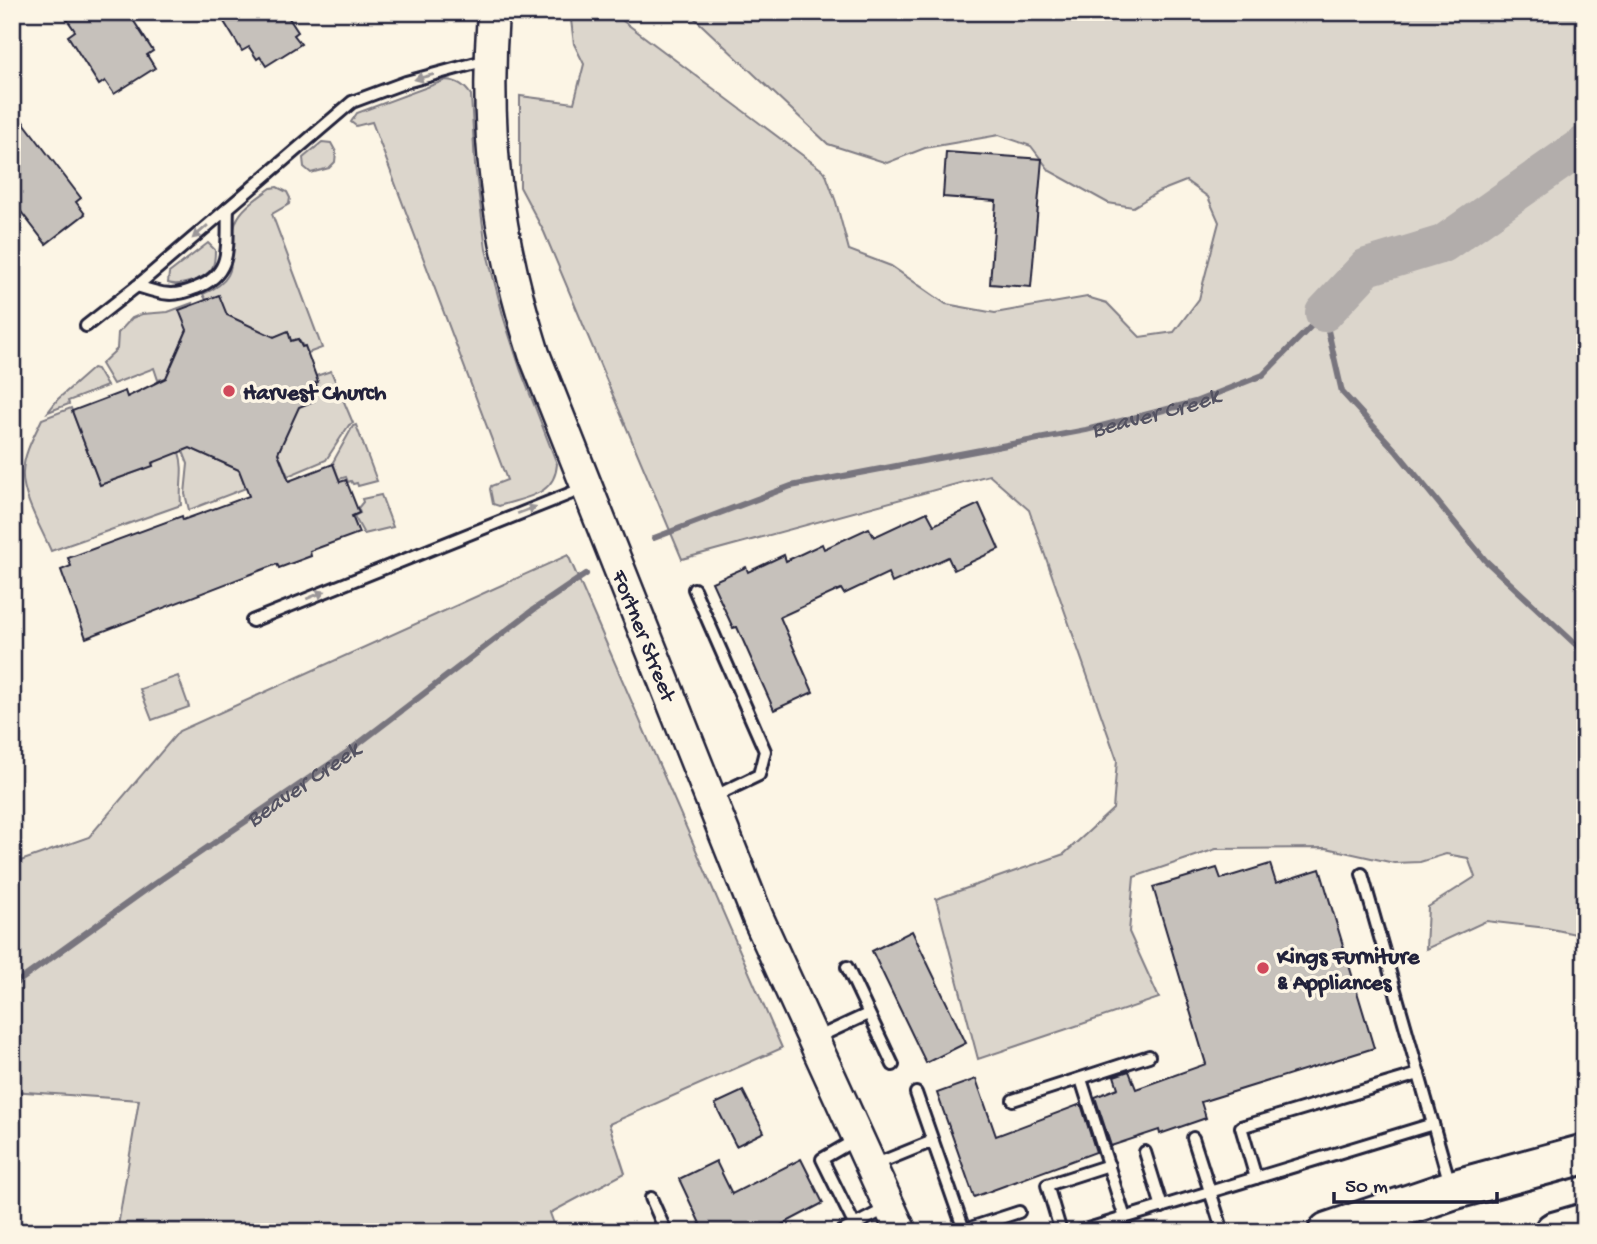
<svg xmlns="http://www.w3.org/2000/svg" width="1597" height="1244" viewBox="0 0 1597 1244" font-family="'Gochi Hand',sans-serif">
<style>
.green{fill:#dcd6cc;stroke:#7f7c84;stroke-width:2}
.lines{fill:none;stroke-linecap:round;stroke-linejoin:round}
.stream{stroke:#78757e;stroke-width:6}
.river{stroke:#b2adab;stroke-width:38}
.building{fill:#c6c1bb;stroke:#22223b;stroke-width:2}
.lane-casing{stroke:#22223b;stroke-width:16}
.secondary-casing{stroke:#22223b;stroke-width:35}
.highway-casing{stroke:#22223b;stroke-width:44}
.lane{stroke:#fcf5e5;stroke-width:10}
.secondary{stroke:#fcf5e5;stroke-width:30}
.highway{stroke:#fcf5e5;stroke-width:38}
.oneway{fill:#9a9698}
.poi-dot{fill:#d1495b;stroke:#fcf5e5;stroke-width:2.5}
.labels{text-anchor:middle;stroke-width:7;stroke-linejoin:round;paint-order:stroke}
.poi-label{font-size:23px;font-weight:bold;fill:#22223b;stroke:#fcf5e5;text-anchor:start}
.street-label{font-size:23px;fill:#22223b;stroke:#fcf5e5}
.water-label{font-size:24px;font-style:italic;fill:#545362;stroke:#fcf5e5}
</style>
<rect width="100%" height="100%" fill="#fcf5e5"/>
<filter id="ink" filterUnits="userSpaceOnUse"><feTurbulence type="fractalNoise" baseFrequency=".0143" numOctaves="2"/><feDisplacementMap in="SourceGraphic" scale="14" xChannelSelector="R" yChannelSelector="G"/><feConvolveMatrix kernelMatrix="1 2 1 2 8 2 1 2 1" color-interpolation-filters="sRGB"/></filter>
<g filter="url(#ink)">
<g class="green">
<polygon points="570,12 611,12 825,172 836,202 849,250 891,266 946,304 995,313 1087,297 1107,303 1140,337 1174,332 1199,299 1219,222 1208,197 1186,181 1158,192 1133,207 1108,203 1050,171 1031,146 999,135 925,148 887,163 828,144 688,12 1585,12 1585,936 1547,928 1486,921 1426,949 1428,907 1475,877 1468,858 1446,854 1420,862 1394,863 1326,848 1216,849 1134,877 1129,932 1159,998 978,1059 936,899 1064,854 1113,809 1117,760 1029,510 989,475 682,559 544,232 520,187 520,96 574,103 584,64 574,44"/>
<path d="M446,80c12,1 18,5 25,15l4,70 11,84 18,70 17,52 36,93c-2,32 -32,33 -58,42l-6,-2 -3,-15 1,-3 16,-6 -135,-358 -16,4 -5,-4 6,-9z"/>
<polygon points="322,142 331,143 336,152 335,162 329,168 311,173 304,167 303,158"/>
<path d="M277,187l10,5 3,6 -1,6 -17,10 50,134 -14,5 -10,-14 -7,2 -3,-9 -14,5c-18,-8 -65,-25 -71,-43 45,-19 19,-39 33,-72 5,-14 23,-25 35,-34z"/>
<path d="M208,243l7,7c0,6 0,13 -3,18 -7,11 -32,19 -44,15l1,-10z"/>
<polygon points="192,303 187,330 166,378 158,380 154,368 113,384 101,364 117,349 118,333 132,318 142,314 168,312"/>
<polygon points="93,368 97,369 107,386 68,401 69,404 48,412 58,399"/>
<path d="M331,371l22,52 -4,2 -23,35 -38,16 -10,-23c9,-20 18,-54 39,-63l-1,-14z"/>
<path d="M71,408l29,77 53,-19 -12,-32 38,18c6,18 0,34 2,53l-130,46c-9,-21 -30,-57 -28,-79 1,-19 11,-36 19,-53z"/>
<polygon points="356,425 377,481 358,486 357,483 353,484 351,481 348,482 346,477 339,479 333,462 353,426"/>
<polygon points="190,448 239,470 246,488 189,510 185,494 188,464 183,451"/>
<polygon points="381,495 393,527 364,534 354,516 360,513 358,508 363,502 362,499"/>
<polygon points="568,555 782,1048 609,1124 625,1173 550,1213 557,1232 117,1232 139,1100 12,1091 12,864 89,837 179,731"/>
<polygon points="178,676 189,707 152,720 140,689"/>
</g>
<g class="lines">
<g class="stream">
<polyline points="1324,313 1342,392 1397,452 1485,560 1585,653"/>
<path id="s1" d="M654,538l137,-52 295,-56 109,-28 68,-27 61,-62"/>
<path id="s2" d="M12,986l142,-102 195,-133 184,-141 53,-36"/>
</g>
<polyline class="river" points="1324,313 1367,267 1443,244 1585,144"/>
</g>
<g class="building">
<polygon points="62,12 128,12 153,51 147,55 155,68 114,94 105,81 99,85 68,36 75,31"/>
<polygon points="218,12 285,12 298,32 294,35 301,44 266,66 260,57 257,59 249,47 242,51"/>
<polygon points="12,107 81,198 76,202 85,214 46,244 12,200"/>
<polygon points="946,152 1042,159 1031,287 990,284 996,201 943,197"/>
<polygon points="219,295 227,315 274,337 288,331 291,341 298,339 302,347 305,346 318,382 315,383 318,390 311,393 314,401 299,407 278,453 289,481 333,464 340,482 346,480 359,513 352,516 359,533 310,551 311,556 279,568 277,564 86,638 61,570 71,566 68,558 182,516 183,520 249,496 239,470 190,448 152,463 153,466 100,485 72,411 125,391 127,397 166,378 187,330 179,310"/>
<polygon points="979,504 999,549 954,570 948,557 892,583 888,573 844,594 841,589 780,617 813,692 774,710 737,627 733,628 712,582 746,567 748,572 784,555 786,561 822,544 824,549 869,528 874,537 927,512 934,525"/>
<polygon points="1270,864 1276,883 1320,869 1374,1048 1201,1102 1206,1118 1160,1134 1159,1130 1111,1146 1095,1097 1118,1088 1114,1076 1129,1071 1136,1089 1206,1064 1153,887 1217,868 1221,879"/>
<polygon points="912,931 966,1043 926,1063 872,951"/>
<polygon points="976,1079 996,1136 1081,1104 1096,1152 974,1197 937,1093"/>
<polygon points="743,1091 764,1132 736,1146 715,1104"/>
<polygon points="801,1159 823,1203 768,1232 704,1232 679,1179 716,1161 732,1194"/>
</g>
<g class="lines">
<defs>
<g id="lane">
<path d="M137,286c25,8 35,12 59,2 39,-15 30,-45 32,-80"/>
<polyline points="86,326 137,286 352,102 406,82 487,60"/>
<polyline points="694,589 765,751 759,775 713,797"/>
<polyline points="252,621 584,488"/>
<polyline points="1362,874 1433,1124"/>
<polyline points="847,967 893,1065"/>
<polyline points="814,1039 868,1014"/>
<polyline points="1081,1079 1125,1218"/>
<polyline points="916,1093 964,1230 1019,1212"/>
<polyline points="1013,1100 1149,1056"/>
<polyline points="1193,1138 1223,1232"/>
<polyline points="855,1140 822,1159 858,1232"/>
<polyline points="1145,1152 1162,1207"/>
<polyline points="874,1165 933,1141"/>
<polyline points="1256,1178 1241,1127 1419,1074"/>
<polyline points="651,1198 666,1232"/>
<polyline points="841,1232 889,1207"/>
<polyline points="1061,1232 1047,1185 1109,1165"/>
<polyline points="1078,1232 1433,1124 1450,1184"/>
</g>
<g id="secondary">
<path id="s3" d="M493,12c-9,124 4,224 41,342l224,564 143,314"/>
</g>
<g id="highway">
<polyline points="1328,1232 1452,1190 1585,1154"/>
<polyline points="1554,1232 1585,1223"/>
</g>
</defs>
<use href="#lane" class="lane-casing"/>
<use href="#secondary" class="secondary-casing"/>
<use href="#highway" class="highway-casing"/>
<use href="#lane" class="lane"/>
<use href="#secondary" class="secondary"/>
<use href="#highway" class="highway"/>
</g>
<defs><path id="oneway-solid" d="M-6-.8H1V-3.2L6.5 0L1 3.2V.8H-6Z" transform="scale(1.75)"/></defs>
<g class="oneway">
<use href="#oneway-solid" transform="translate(424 77) rotate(165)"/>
<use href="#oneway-solid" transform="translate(200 232) rotate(139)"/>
<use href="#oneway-solid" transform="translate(527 510) rotate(-21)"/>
<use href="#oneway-solid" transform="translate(316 595) rotate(-22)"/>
</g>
</g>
<g class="poi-dot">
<circle cx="229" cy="391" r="7"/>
<circle cx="1263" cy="968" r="7"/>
</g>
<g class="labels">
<g class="poi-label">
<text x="243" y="399">Harvest Church</text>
<text x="1277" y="963">Kings Furniture<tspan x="1277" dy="26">&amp; Appliances</tspan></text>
</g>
<g class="street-label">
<text dy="8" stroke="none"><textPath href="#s3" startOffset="649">Fortner Street</textPath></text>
</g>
<g class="water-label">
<text dy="8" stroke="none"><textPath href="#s1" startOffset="518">Beaver Creek</textPath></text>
<text dy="8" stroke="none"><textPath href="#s2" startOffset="354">Beaver Creek</textPath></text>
</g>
</g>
<rect width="1597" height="1244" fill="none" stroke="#fcf5e5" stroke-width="42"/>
<rect x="21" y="21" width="1555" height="1202" fill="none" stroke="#22223b" stroke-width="2.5" filter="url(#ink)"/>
<path d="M1334 1192v10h163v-10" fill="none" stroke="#22223b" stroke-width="3.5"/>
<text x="1345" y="1192" font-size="21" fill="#22223b" stroke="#fcf5e5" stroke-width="5" paint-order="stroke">50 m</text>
</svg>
